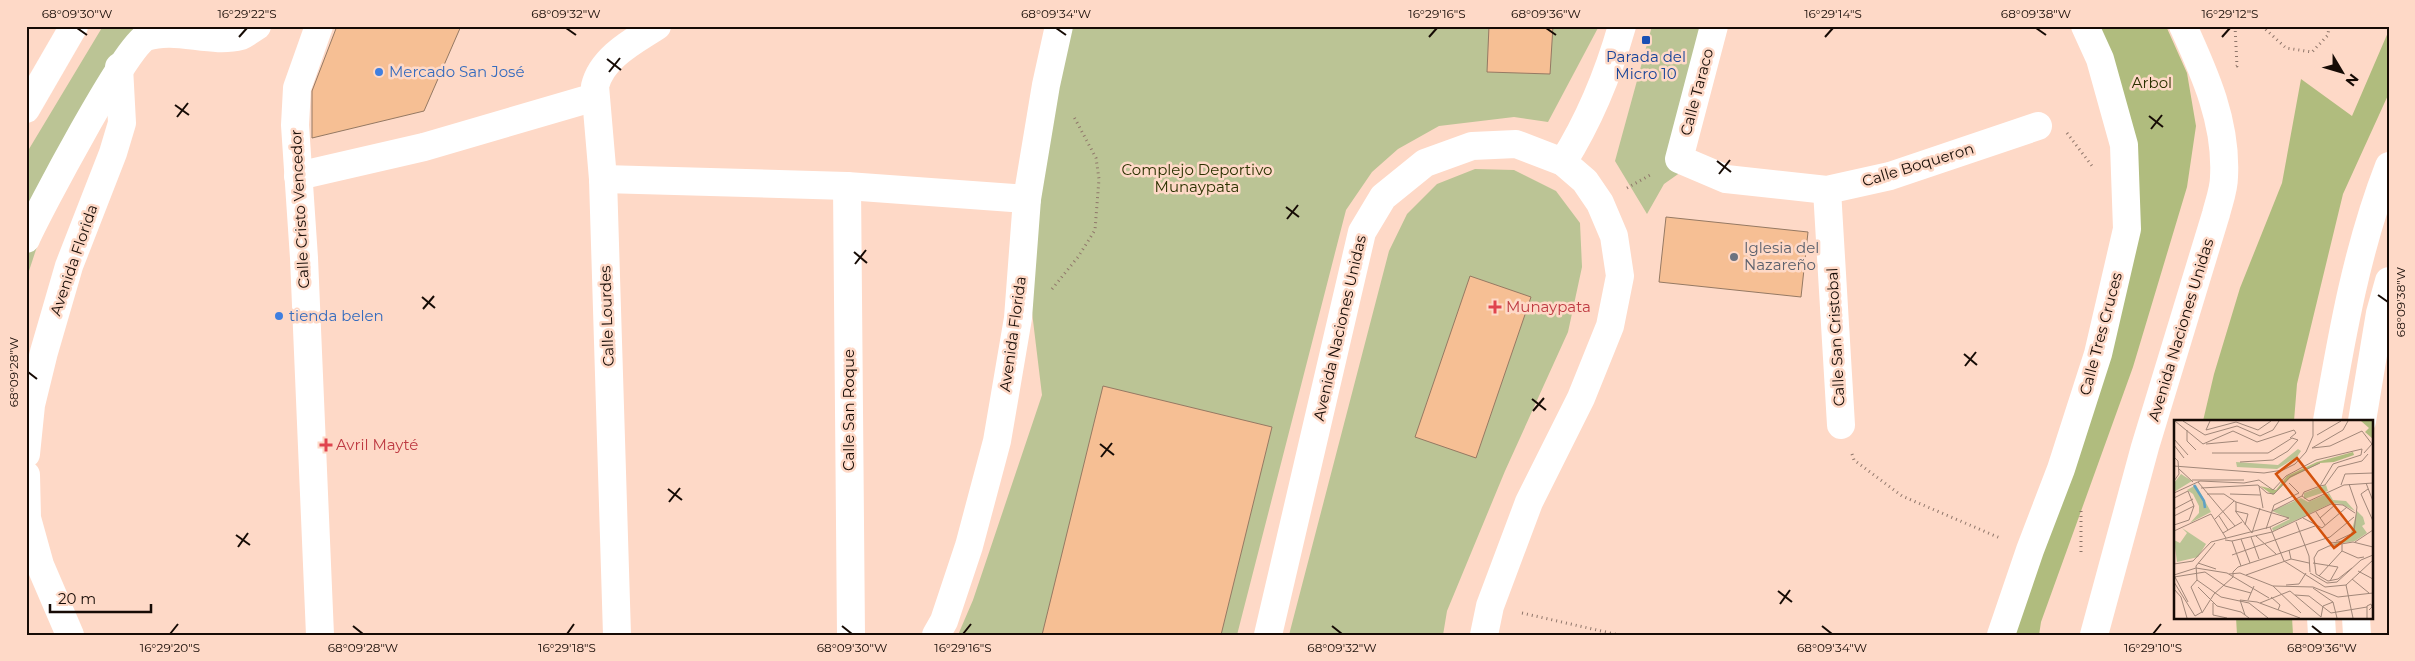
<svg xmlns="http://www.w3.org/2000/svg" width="2415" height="661" viewBox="0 0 2415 661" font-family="Montserrat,sans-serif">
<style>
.green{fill:#bbc495}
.forest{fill:#b0bc7e}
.building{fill:#f6bf94;stroke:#957963}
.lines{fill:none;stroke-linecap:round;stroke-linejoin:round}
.path{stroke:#8f766a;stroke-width:3;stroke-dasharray:1 4;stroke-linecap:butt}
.street{stroke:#fff;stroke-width:28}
.secondary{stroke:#fff;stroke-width:28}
.highway{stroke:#fff;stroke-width:28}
.ticks{fill:none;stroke:#160b05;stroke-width:2}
.transit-dot{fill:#1a4fb4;stroke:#fed9c7;stroke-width:2}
.shop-dot{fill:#3f7fe0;stroke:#fed9c7;stroke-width:2}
.worship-dot{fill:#6b7280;stroke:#fed9c7;stroke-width:2}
.health-dot{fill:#e0444e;stroke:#fed9c7;stroke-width:2}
.labels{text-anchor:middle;stroke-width:5;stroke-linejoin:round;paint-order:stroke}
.transit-label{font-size:15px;fill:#164399;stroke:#fed9c7}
.shop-label{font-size:15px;fill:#366cbe;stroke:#fed9c7;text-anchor:start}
.park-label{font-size:15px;fill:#2b3200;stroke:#fed9c7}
.street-label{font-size:15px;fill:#160b05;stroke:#fed9c7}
.worship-label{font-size:15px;fill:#5b616d;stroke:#fed9c7;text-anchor:start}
.health-label{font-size:15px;fill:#be3a42;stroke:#fed9c7;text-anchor:start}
.inset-river{fill:none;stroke:#5fa1c4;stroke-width:2.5}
.inset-road{fill:none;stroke:#a18779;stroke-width:1}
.view{fill:#d3510b;fill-opacity:0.15;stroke:#d3510b;stroke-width:2.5}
.inset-edge{fill:none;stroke:#160b05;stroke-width:2.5}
.neatline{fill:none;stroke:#160b05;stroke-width:2}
.ticks-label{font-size:12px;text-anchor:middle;fill:#160b05}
</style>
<rect width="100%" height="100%" fill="#fed9c7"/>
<g class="green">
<polygon points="103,26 138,26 55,192 26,280 26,154"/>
<polygon points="1066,26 1599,26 1548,122 1514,117 1439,126 1398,149 1372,172 1346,210 1237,635 958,635 973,600 1042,395 1027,271"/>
<polygon points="1652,26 1703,26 1681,172 1664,184 1647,214 1615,161"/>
<polygon points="1475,169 1514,170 1556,191 1580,223 1582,267 1568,332 1505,471 1447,611 1443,635 1289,635 1389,251 1407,214 1437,184"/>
</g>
<g class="forest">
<polygon points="2093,26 2166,26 2187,73 2196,126 2187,187 2133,367 2041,622 2039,635 1990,635 2089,353 2123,227"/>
<polygon points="2389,30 2389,93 2343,194 2297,384 2294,421 2203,421 2214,374 2240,288 2282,183 2301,79 2352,116"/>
<polygon points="2236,617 2292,617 2293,635 2237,635"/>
</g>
<g class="building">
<polygon points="337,26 461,26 424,111 312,138 312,91"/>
<polygon points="1489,26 1553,26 1550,74 1487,72"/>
<polygon points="1666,217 1808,232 1801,297 1659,282"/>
<polygon points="1470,276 1531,297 1476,458 1415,437"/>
<polygon points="1103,386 1272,427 1221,635 1042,635"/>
</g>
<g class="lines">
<g class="path">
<polyline points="2235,26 2237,66 2235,67"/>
<polyline points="2262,26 2286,48 2312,52 2328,35 2329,26"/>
<polyline points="2067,133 2092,166"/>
<polyline points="1627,188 1652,174"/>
<polyline points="1052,289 1078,257 1095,230 1099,179 1096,158 1073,115"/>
<polyline points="1852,454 1854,460 1902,496 2000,538"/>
<polyline points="2081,511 2081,555"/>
<polyline points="1522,613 1619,635"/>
</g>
<g class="street">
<polyline points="319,26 297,88 295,125 304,258 320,635"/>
<polyline points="1714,26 1679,159 1726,179 1827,190 1890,176 2038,126"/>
<polyline points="26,109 74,26"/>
<polyline points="298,176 424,147 595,97"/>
<polyline points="603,179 847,186 1027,199"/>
<polyline points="847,186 851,635"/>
<polyline points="1827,190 1841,425"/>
<path d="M26,239c12,-27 101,-195 120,-202 30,-10 64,7 95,-1 5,-2 11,-7 16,-10"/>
<polyline points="26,454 31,405 44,352 69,266 113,153 122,123 119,67"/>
<polyline points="26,475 27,518 40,565 70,635"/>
<path d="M617,635l-14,-456 -8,-93c7,-29 39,-45 62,-60"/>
<polyline points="936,635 944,621 969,546 997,441 1018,318 1027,199 1046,85 1059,26"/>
<polyline points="1484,635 1490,606 1529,502 1581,398 1610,326 1620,276 1614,236 1600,203 1585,181 1563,162"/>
<polyline points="2001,635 2030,550 2061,469 2098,354 2127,229 2124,145 2100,59 2085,26"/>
<path d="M2094,635l51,-188 71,-233c3,-12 8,-25 8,-37 3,-54 -19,-103 -41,-151"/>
</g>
<path class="secondary" d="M1268,635l94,-403 21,-35 42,-34 47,-17 44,-2 47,18c27,-43 45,-87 59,-136"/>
<g class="highway">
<path d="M2327,421c15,-87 30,-173 62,-255"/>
<polyline points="2362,421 2380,313 2389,281"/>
<polyline points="2321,617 2322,635"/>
<polyline points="2356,617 2357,635"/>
</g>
</g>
<path class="ticks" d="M77,28l10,7M566,28l10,7M1056,28l10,7M1546,28l10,7M2036,28l10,7M239,37l8,-9M1429,37l8,-9M1825,37l8,-9M2222,37l8,-9M607,59l14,11M609,72l11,-14M175,105l14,10M2149,116l14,11M177,117l11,-14M2151,129l11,-14M1717,161l14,11M1719,174l11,-14M1286,207l13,10M1287,219l11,-14M854,252l13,11M855,264l11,-14M2378,295l10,7M422,297l13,11M423,309l11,-13M1964,354l13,11M1965,366l11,-14M28,372l9,7M1532,399l14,11M1533,411l11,-13M1100,444l14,11M1101,457l11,-14M668,489l14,11M669,502l11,-14M236,535l14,10M238,547l10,-14M1778,591l14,11M1780,604l10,-14M353,626l10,8M842,626l10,8M1332,626l10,8M1822,626l10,8M2312,626l10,8M170,634l8,-10M567,634l7,-10M963,634l8,-10M2153,634l8,-10"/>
<rect class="transit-dot" x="1641" y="35" width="10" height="10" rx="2.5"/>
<g class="shop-dot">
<circle cx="379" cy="72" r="5"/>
<circle cx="279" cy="316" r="5"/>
</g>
<circle class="worship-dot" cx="1734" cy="257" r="5"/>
<g class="health-dot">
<path d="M1492.5 299.5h5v5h5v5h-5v5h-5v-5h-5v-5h5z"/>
<path d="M323.5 437.5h5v5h5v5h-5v5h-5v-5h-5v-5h5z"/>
</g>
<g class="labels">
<g class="transit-label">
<text x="1646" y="62">Parada del<tspan x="1646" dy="17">Micro 10</tspan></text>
</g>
<g class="shop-label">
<text x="389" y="77">Mercado San José</text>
<text x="289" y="321">tienda belen</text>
</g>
<g class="park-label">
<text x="2152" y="88">Arbol</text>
<text x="1197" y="175">Complejo Deportivo<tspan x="1197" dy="17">Munaypata</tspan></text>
</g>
<g class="street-label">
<text transform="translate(1697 92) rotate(-75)" y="5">Calle Taraco</text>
<text transform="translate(1918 165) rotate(-17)" y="5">Calle Boqueron</text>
<text transform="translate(300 209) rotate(-93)" y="5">Calle Cristo Vencedor</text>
<text transform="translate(74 260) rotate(-71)" y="5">Avenida Florida</text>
<text transform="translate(607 316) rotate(-92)" y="5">Calle Lourdes</text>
<text transform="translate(1340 328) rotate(-77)" y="5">Avenida Naciones Unidas</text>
<text transform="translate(2181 330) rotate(-73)" y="5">Avenida Naciones Unidas</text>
<text transform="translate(1013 334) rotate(-82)" y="5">Avenida Florida</text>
<text transform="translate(2101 334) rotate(-75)" y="5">Calle Tres Cruces</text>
<text transform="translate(1836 337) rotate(-93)" y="5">Calle San Cristobal</text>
<text transform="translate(849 410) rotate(-90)" y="5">Calle San Roque</text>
</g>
<g class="worship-label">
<text x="1744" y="253">Iglesia del<tspan x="1744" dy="17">Nazareño</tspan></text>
</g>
<g class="health-label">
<text x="1506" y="312">Munaypata</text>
<text x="336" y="450">Avril Mayté</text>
</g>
</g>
<g transform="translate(2174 420)">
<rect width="199" height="199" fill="#fed9c7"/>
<path d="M124,29l3,2 -4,6 -20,12 -40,-2 -1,-5 42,3zM7,54l11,7 -18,11v-9zM22,65l15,27 -21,11 9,-10v-7l-6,-12 -6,-4zM152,65l2,6 -24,8v-6zM155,73l4,7 13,1 9,10 -14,-7 -9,-1 -59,28 -1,-3 18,-9 -18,-8 29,-13 7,4zM183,91l6,6 2,7 -3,2 5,7 -12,8 -24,4 19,-8zM8,108l24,16 -8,13 -21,5 -3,-22 6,3 7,-10z" fill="#bbc495"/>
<path d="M187,1h12v18l-8,-7 4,-4zM179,32l1,3 -20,7 -14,1 -30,15 -17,17 -13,-9 16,4 11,-14 30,-14z" fill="#b0bc7e"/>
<path class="inset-river" d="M20,65l10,16 1,7"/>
<path class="inset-road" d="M1,1l28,23 30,-13 24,11 37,-12 2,3 -6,5M9,1l22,14 32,-9 23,10 13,-6 6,-9M36,1l-4,9 30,-8 22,8 13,-9M174,1l-5,9 -31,18 18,-2 32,-15 10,13 -8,9M13,10v11l9,9M143,15l24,-14M0,19l14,16M32,24l32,-3M0,25l10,13M38,33h56l24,-15 6,2 -10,11 -15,9 -33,2M0,37l4,4 1,13 -5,7M0,46l90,7 19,-3 12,-6 11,-12 7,-16v-15M5,49l14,13M18,60h52M24,62l37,44M192,63l7,18M167,65l4,-11 28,-1M85,66l4,22M146,66l5,-1 13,-18 24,-6 6,-7M27,68l57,-3 9,8 7,1 16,-17 30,-14M194,69l-7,5 12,27M0,73l26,-12 44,2 15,-3 14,10 13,-14 30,-16 46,-11 -1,6 -28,9 -13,22 -16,6 -2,4M56,74l30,1M128,76l7,5 35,-16 29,-2M0,78l14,-7 6,15 -5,14 -15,5M62,82v10l16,21 8,-25M0,89l19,-10M61,91l13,3 -3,11M98,91l30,-15M142,92l9,13M0,96l20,-10M45,96l9,14M129,98l19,10 25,-21M146,98l16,-14M41,99l19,-18M122,102l13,34 1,16M96,107l14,34 41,26 21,-2 27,-25M92,109l8,-24 25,-12 -10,-10M0,111l37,-17 15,24M49,113l19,-11M82,116l20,18M77,117l8,22M67,119l9,24M51,120l7,1 40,-9 59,-28 12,1 12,8M154,120l4,3 12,-2 10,-10 3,-24 -8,-23M58,121l9,25M162,121l15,-7M181,122l18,-12M115,130l2,9 18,4M168,131l16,7 6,-1M58,135l83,-29M24,143l18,6M139,143l25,4 -8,14M0,144l19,-3 18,-19 59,-15 19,-9 -53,-16 -12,-8h-17M178,148l-14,11 -10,2 -12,-7 -2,-16 4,-7 11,-5 24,-4 20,5M184,151l15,8M136,153l17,10 10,-1 24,-22 12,-5M55,154l11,-1 33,13 40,1 25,10 35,-4M0,155l22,-7 31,5 42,25M72,155l45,-16M145,156l23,-25v-7M0,157l31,-5 20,14 26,7M1,157l13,25M59,157v-5l5,-5 92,-30 24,-20M178,159l17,14M23,160l-1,-14 19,-23M0,162l21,34 7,-4 -11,-25 6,-7 24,17 28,6 19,15M112,165l13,-1 7,-11M172,165l7,33M99,166l28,27M24,167l19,19 24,6 8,6M139,168l20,14 4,16M0,169l7,8 6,21M121,175l14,1 22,17 36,-6M97,177l9,8 -2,5M74,180l6,-14M39,183v12l14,3M86,183l30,-12 31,26M28,193l12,-19 19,-17M71,195l-5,-15 17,2 43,16M147,197l2,-11 10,-4M193,198v-12l4,-2 1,3 -3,3"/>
<path class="view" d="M123,38l58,74 -21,16 -58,-74z"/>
<rect width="199" height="199" class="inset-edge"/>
</g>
<rect width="2415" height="661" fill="none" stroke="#fed9c7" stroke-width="55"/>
<g transform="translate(2342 72) rotate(128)" stroke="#fed9c7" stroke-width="4" paint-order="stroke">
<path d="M0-4L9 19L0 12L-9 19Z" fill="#160b05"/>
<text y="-8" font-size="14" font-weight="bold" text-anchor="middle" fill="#160b05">N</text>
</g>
<path d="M50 604v8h101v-8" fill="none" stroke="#160b05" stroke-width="2.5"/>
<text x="58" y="604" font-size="15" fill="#160b05" stroke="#fed9c7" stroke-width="4" paint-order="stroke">20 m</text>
<rect x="28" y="28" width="2360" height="606" class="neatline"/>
<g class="ticks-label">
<text x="77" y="18">68°09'30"W</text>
<text x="247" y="18">16°29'22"S</text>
<text x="566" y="18">68°09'32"W</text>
<text x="1056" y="18">68°09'34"W</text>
<text x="1437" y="18">16°29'16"S</text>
<text x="1546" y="18">68°09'36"W</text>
<text x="1833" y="18">16°29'14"S</text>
<text x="2036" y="18">68°09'38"W</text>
<text x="2230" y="18">16°29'12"S</text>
<text transform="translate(2401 302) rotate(-90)" y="4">68°09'38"W</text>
<text transform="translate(14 372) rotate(-90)" y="4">68°09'28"W</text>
<text x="170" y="652">16°29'20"S</text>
<text x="363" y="652">68°09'28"W</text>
<text x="567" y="652">16°29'18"S</text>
<text x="852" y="652">68°09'30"W</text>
<text x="963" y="652">16°29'16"S</text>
<text x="1342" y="652">68°09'32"W</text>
<text x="1832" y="652">68°09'34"W</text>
<text x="2153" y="652">16°29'10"S</text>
<text x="2322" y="652">68°09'36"W</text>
</g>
</svg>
